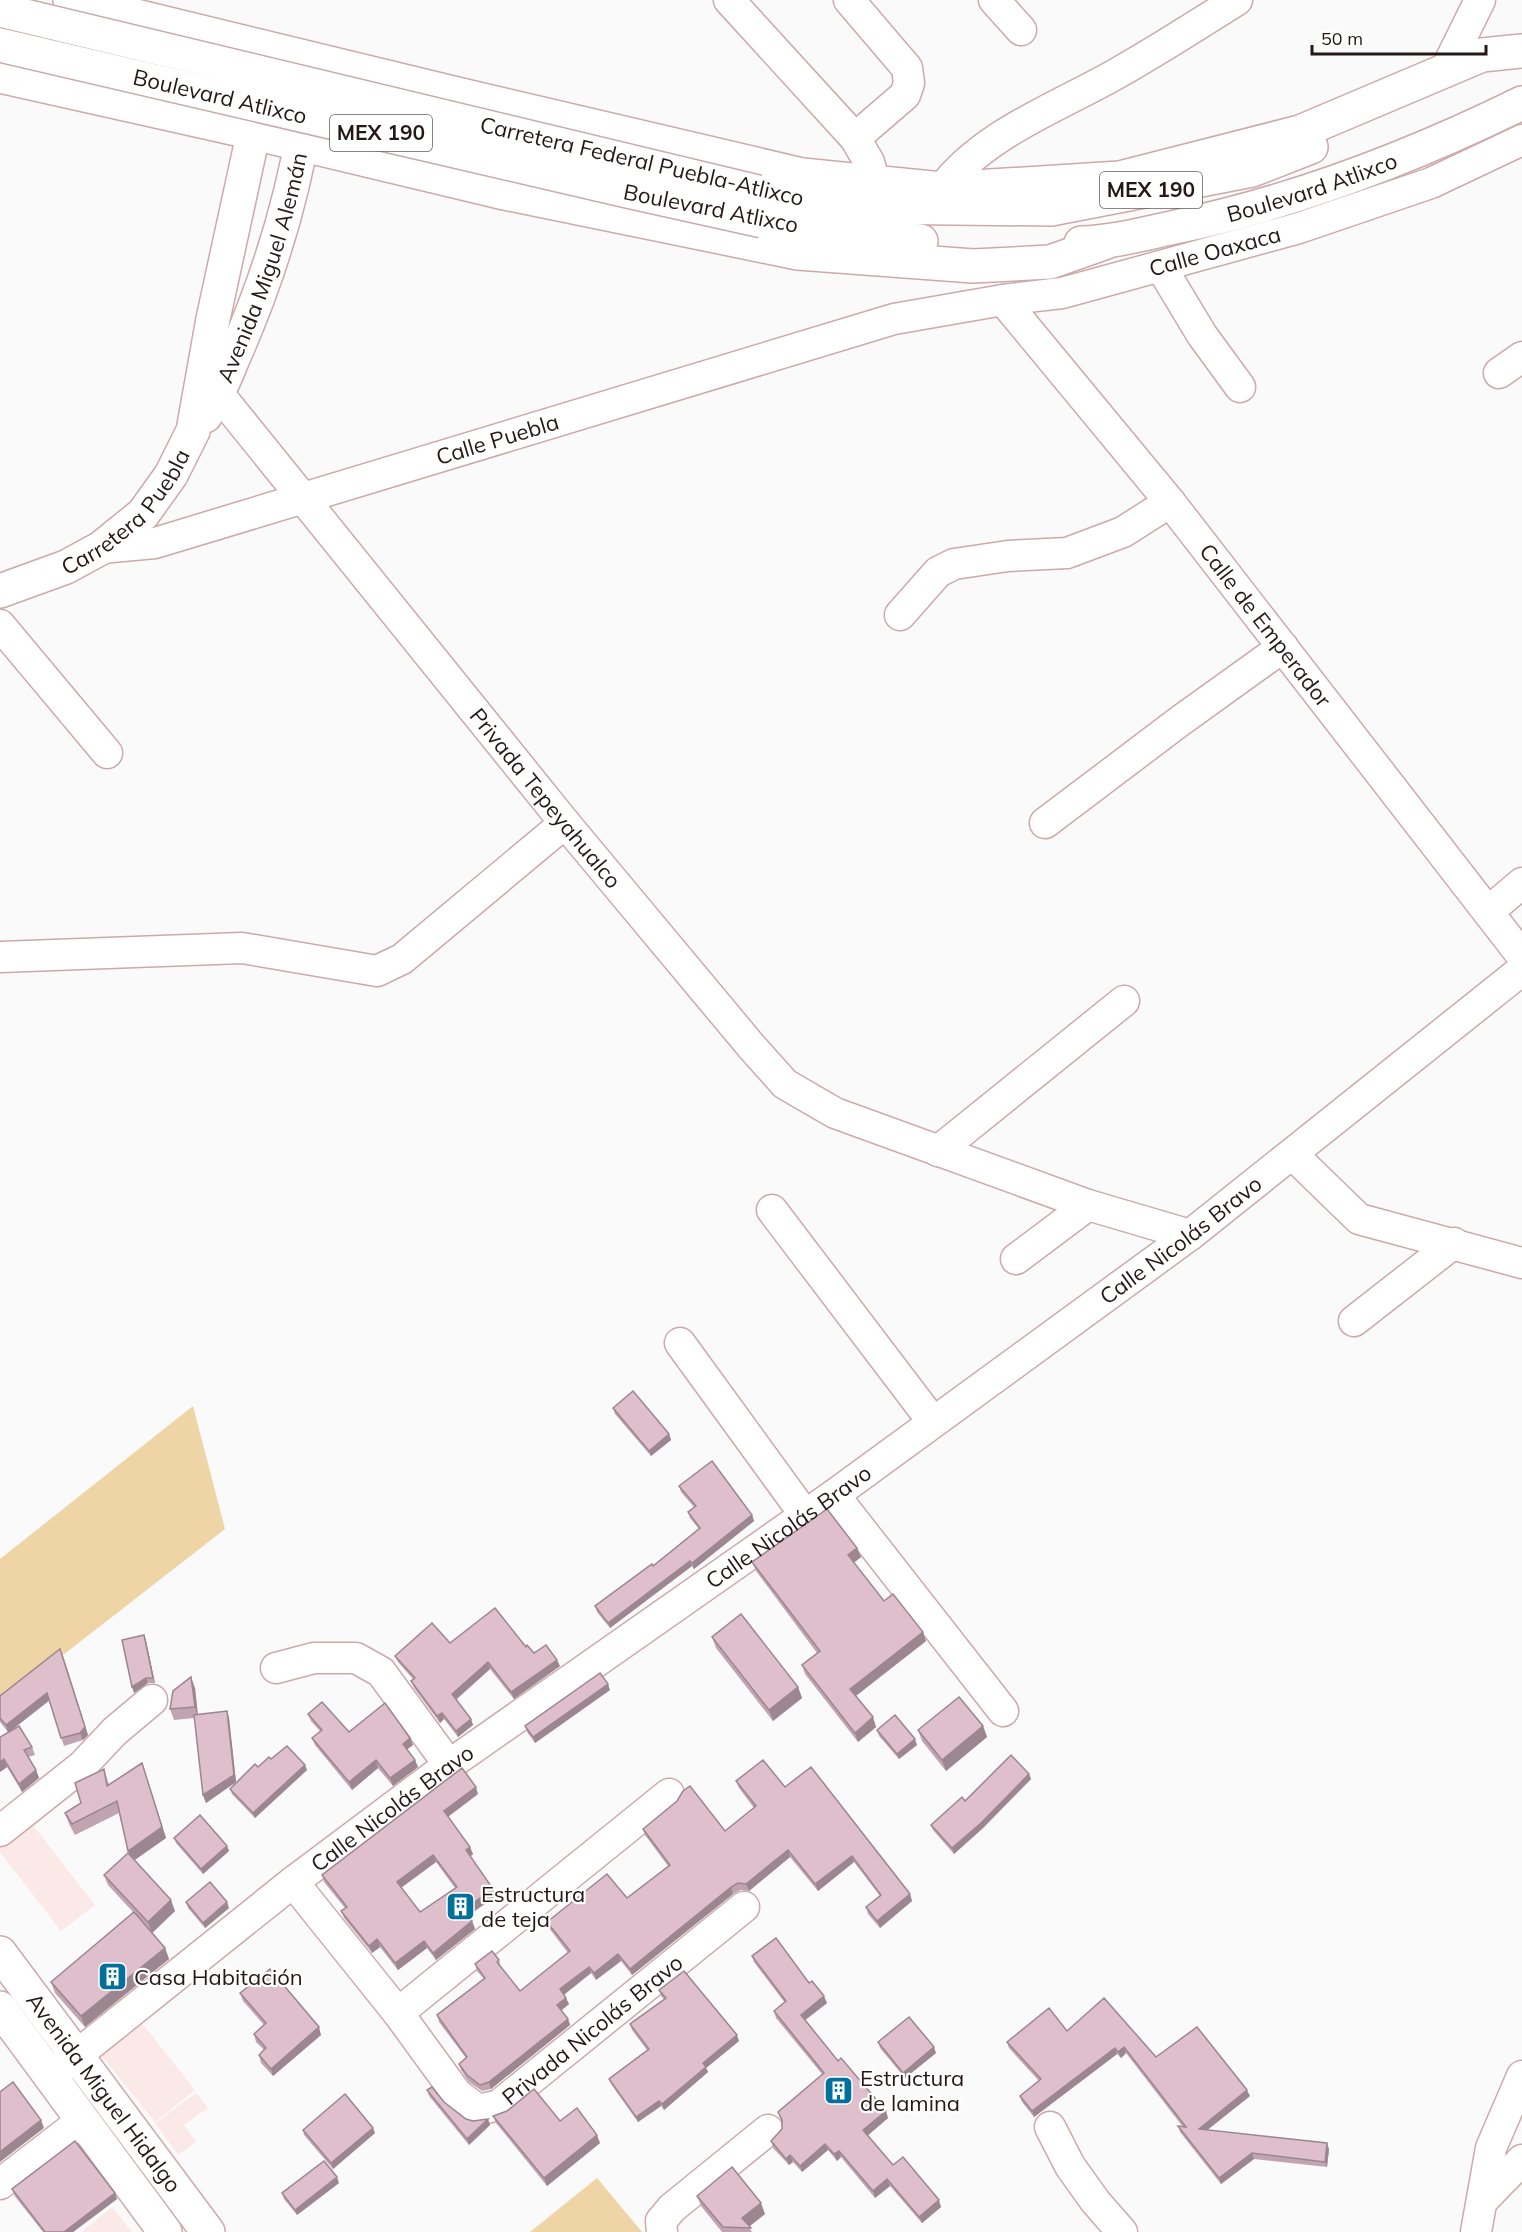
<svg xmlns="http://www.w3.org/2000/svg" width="1522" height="2232" viewBox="0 0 1522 2232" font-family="Mulish,sans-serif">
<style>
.built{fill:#fbe9e8}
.green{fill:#efd4a6}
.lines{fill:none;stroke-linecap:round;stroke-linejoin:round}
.minor-casing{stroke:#ccaaa9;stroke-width:33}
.major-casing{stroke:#ccaaa9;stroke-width:36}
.minor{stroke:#fff;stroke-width:30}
.major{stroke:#fff;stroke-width:33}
.major-bridge-casing{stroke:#ccaaa9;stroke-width:36;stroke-linecap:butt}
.major-bridge{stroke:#fff;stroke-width:33}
.wall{fill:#c0a4af;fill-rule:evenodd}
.shaded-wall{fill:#9c868f}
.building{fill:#dfbfcc;stroke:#9c868f;stroke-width:1.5;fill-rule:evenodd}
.labels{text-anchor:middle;stroke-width:4.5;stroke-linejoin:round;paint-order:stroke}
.shield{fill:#fff;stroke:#665e5d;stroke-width:1.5}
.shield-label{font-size:21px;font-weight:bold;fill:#251918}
.street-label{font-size:22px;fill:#251918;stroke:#fff}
.poi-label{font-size:22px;fill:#251918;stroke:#fff;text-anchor:start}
</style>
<rect width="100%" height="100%" fill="#fafafa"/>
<g class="built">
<polygon points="28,1819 95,1905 61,1931 0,1852 0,1841"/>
<polygon points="141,2022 195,2090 155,2122 100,2054"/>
<polygon points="196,2093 208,2108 184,2125 196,2142 178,2155 155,2123"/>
<polygon points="112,2207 132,2232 81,2232"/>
</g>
<g class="green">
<polygon points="193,1406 225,1529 0,1704 0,1559"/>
<polygon points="597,2178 642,2232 530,2232"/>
</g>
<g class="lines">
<defs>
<g id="minor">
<polyline points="729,0 855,138 869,162 875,183"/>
<polyline points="849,0 907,68 909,83 905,95 855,138"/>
<polyline points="994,0 1021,30"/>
<polyline points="1445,71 1480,0"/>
<path d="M942,189c41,-55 116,-82 174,-115 41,-23 81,-49 121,-74"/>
<polyline points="1161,267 1202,335 1240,387"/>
<path id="s1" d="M1003,300l167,202 352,454"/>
<polyline points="1499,373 1522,357"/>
<path id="s2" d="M200,387l18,6 347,430 186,223 34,38 50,29 253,92 102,30"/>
<path id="s3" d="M101,548l54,-5 739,-224 109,-19 59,-7 237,-65 132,-45 91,-43"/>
<polyline points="900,615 938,572 954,564 1008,556 1067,553 1123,532 1170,502"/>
<polyline points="0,625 107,753"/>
<polyline points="1045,823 1180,721 1283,647"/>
<polyline points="1489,911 1522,883"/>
<polyline points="0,957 242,948 377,971 402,959 565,823"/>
<polyline points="938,1151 1124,1001"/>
<polyline points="1292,1154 1359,1219 1522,1263"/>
<polyline points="772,1210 933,1422"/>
<polyline points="1016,1259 1088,1205"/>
<polyline points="1354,1321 1454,1243"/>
<polyline points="680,1343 805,1515"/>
<polyline points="834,1495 1003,1711"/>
<polyline points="276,1668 314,1658 356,1658 381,1672 449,1765"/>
<polyline points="0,1831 82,1766 115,1731 152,1700"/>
<path id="s4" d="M293,1882l105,131 59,81 21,16 21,-5 245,-198"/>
<polyline points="398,2013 669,1794"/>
<path id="s5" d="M57,2071l236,-189 156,-117 385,-270 356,-260 332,-265"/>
<polyline points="1050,2127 1070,2166 1095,2201 1122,2232"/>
<polyline points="0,2184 83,2120"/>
<polyline points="1483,2200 1522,2160"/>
<polyline points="662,2232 661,2221 672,2208 768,2130"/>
<polyline points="1476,2232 1491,2148 1522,2076"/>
</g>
<g id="major">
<polyline points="70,0 453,93 802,175 942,189 1120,178 1300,132 1482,55 1522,51"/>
<polyline points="0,76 254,133 500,192 798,253 973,266 1050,262 1104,243"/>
<polyline points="758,192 865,207 1051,209 1252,170 1311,147"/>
<polyline points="762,221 921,241"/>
<path id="s6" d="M1081,243c32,-1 62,-9 94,-16 120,-25 237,-70 347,-124"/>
<path id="s7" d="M205,416c13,-19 21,-41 30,-62 32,-73 57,-152 70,-232"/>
<path id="s8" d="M0,591l66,-24 35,-19 42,-34 28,-39 22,-44 20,-112 45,-207"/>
<path id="s9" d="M0,1953l208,279"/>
<polyline points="0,2008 165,2232"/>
</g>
</defs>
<use href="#minor" class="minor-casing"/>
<use href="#major" class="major-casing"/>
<use href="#minor" class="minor"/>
<use href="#major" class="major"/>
<defs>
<g id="major-bridge">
<polyline points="0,10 758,192"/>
<path id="s10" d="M0,45l627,146 135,30"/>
</g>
</defs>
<use href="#major-bridge" class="major-bridge-casing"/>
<use href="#major-bridge" class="major-bridge"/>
</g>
<g class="wall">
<polygon points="613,1408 669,1434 671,1440 651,1456 615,1414"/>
<polygon points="679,1486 752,1515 754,1521 694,1569 692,1566 610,1628 597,1612 595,1606 653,1566 699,1529 690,1518 688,1512 694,1507 681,1492"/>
<polygon points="857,1548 861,1557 853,1563 884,1601 926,1641 856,1696 876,1727 858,1742 805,1674 802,1665 817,1653 756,1571 752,1562"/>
<polygon points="144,1635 146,1641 155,1683 148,1683 134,1693"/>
<polygon points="712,1637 798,1687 802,1698 773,1721 716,1648"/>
<polygon points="450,1643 526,1647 534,1653 560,1666 514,1699 490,1669 456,1700 471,1719 473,1725 458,1737 444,1719 440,1723 414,1688 411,1681 413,1679 398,1662 395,1656"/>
<polygon points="63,1656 88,1735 83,1740 64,1746 49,1700 10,1731 32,1747 35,1755 28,1757 36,1770 39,1778 22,1792 7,1767 0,1772 8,1732 0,1722 0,1696"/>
<polygon points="195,1688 198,1715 227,1711 229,1718 236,1782 206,1803 203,1795 195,1718 174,1720 170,1709"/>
<polygon points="610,1690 535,1743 527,1732 525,1726"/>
<polygon points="308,1714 349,1732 410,1738 413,1745 407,1749 418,1767 393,1786 378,1768 352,1790 315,1745 312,1738 320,1731 311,1721"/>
<polygon points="983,1726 987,1737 946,1771 922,1741 918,1730"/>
<polygon points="877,1730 917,1745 899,1759 879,1736"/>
<polygon points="271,1759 307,1770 255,1818 232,1794 230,1789 258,1767"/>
<polygon points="142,1763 166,1838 134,1860 175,1911 152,1933 165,1948 169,1959 85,2027 55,1993 51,1982 133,1912 108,1885 104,1875 129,1854 119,1813 75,1835 69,1824 65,1813 81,1803 104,1769 109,1785"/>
<polygon points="1029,1774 1031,1779 983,1828 954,1854 933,1830 931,1825 965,1801"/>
<polygon points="736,1781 785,1787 910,1894 912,1901 880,1928 868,1914 866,1907 880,1896 854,1862 818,1891 790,1857 749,1891 741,1890 733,1894 632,1975 621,1961 596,1980 591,1973 564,1995 569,2004 561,2011 568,2019 570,2025 491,2089 482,2091 469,2082 461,2070 459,2064 466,2058 439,2022 437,2015 484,1979 477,1971 475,1964 499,1960 501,1968 520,1991 568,1953 549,1928 547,1922 627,1898 668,1866 645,1835 643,1829 725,1831 754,1808 739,1788"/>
<path d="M478,1794l-30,23 25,37 -3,3 23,32 3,7 -28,20 4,5 3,8 -39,31 -9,-12 -29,22 -18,-23 -8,6 -28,-35 -3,-7 4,-3 -21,-26 -2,-7zM436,1862l19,26 -35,24 -19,-24z"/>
<polygon points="174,1838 227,1846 229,1851 203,1874 176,1843"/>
<polygon points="186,1902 229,1908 205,1928 188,1908"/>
<polygon points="752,1956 809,1983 827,2003 805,2020 838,2061 888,2118 868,2135 893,2165 941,2207 922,2223 890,2186 875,2198 841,2157 837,2161 828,2150 802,2172 793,2162 789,2165 773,2148 771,2141 782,2129 782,2122 778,2112 822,2074 776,2018 774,2011 785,2003 754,1962"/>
<polygon points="659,1990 739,2041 706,2068 708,2072 664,2110 661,2106 638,2122 611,2084 609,2079 647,2050 632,2030 630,2024 664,1999 661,1996"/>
<polygon points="240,1993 321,2035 273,2076 261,2063 259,2055 264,2050 256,2042 254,2034 264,2025 243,2001"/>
<polygon points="1067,2031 1156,2057 1250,2096 1207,2130 1329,2149 1327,2167 1254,2159 1221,2184 1180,2132 1178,2126 1183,2127 1126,2053 1121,2058 1117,2054 1034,2117 1022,2102 1020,2096 1039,2081 1009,2048 1007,2042"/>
<polygon points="878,2042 936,2053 905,2078 880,2048"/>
<polygon points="427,2090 466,2119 473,2121 488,2119 490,2125 469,2145 429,2096"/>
<polygon points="493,2116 560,2121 600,2143 547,2186 496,2123"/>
<polygon points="303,2130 375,2133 333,2169 304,2135"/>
<polygon points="339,2183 297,2215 284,2199 282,2193"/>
<polygon points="12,2189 115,2193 117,2199 73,2232 43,2232 14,2195"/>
<polygon points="697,2196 765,2214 749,2227 752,2232 722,2232 701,2206"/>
</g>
<g class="shaded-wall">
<polygon points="669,1434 671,1440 651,1456 649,1451"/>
<polygon points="752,1515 754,1521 694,1569 692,1563"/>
<polygon points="857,1548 861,1557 851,1565 848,1555"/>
<polygon points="690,1561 692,1566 610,1628 608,1623"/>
<polygon points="923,1632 926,1641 853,1698 850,1689"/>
<polygon points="144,1635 146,1641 155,1683 153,1678"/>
<polygon points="63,1656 88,1735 83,1740 80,1733"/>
<polygon points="557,1660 560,1666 514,1699 511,1692"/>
<polygon points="488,1662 490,1669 454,1701 452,1694"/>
<polygon points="191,1677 195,1688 198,1718 195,1707"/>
<polygon points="146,1678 148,1683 134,1693 132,1687"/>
<polygon points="608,1684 610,1690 535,1743 533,1737"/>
<polygon points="798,1687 802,1698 773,1721 769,1710"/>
<polygon points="47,1693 50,1700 8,1733 6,1725"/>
<polygon points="227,1711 229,1718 236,1782 206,1803 203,1795"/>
<polygon points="442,1713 444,1719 440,1723 437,1716"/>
<polygon points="873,1717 876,1727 858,1742 855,1733"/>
<polygon points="471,1719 473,1725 458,1737 456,1731"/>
<polygon points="983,1726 987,1737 946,1771 942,1760"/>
<polygon points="410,1738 413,1745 405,1751 403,1744"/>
<polygon points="915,1739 917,1745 899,1759 897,1754"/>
<polygon points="4,1759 7,1767 0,1772 0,1762"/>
<polygon points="376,1760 378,1768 352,1790 349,1782"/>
<polygon points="415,1760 418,1767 393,1786 390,1778"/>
<polygon points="142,1763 166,1838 132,1862 128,1851"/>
<polygon points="305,1765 307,1770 255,1818 253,1813"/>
<polygon points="36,1770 39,1778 22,1792 19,1784"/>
<polygon points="1029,1774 1031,1779 983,1828 954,1854 952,1848"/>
<polygon points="476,1787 478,1794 446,1818 444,1811"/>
<polygon points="227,1846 229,1851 203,1874 201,1869"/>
<polygon points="470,1847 473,1854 468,1858 466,1850"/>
<polygon points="788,1850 790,1857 749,1891 746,1884"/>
<polygon points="433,1855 436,1862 399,1889 397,1882"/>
<polygon points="852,1856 854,1862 818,1891 815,1884"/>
<polygon points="731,1887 733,1894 632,1975 630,1969"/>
<polygon points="493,1889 496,1896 466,1917 463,1910"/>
<polygon points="910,1894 912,1901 880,1928 877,1921"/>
<polygon points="171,1900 175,1911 152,1933 148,1922"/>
<polygon points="227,1902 229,1908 205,1928 203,1923"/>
<polygon points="472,1921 475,1929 436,1960 433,1953"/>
<polygon points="377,1939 380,1947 372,1953 369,1946"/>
<polygon points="424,1941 427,1948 398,1970 395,1963"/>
<polygon points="165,1948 169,1959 85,2027 81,2016"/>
<polygon points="618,1954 621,1961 596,1980 594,1973"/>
<polygon points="589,1967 591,1973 562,1996 560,1989"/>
<polygon points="824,1996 827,2003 804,2021 801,2015"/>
<polygon points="566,1998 569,2004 559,2012 557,2005"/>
<polygon points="568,2019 570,2025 491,2089 489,2082"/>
<polygon points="319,2027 321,2035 273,2076 271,2069"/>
<polygon points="737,2035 739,2041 706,2068 708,2072 664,2110 662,2104 703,2063"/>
<polygon points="934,2047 936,2053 905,2078 903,2073"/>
<polygon points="1124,2047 1126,2053 1121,2058 1118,2052"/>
<polygon points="1115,2048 1117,2054 1034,2117 1032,2111"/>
<polygon points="1247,2090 1250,2096 1201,2135 1199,2129"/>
<polygon points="659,2101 661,2106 638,2122 636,2117"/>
<polygon points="886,2111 888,2118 866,2137 863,2130"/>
<polygon points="488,2119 490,2125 469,2145 467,2139"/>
<polygon points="41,2120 44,2128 0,2162 0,2152"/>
<polygon points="373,2128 375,2133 333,2169 331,2163"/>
<polygon points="597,2135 600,2143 547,2186 544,2178"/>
<polygon points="1327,2143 1329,2149 1327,2167 1325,2162"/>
<polygon points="825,2144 828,2150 802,2172 800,2166"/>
<polygon points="839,2151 841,2157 837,2161 834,2154"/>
<polygon points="1252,2153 1254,2159 1221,2184 1219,2178"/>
<polygon points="790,2155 793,2162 789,2165 786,2159"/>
<polygon points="337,2177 339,2183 297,2215 295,2210"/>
<polygon points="887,2179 890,2186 875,2198 873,2191"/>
<polygon points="115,2193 117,2199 73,2232 64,2232"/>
<polygon points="939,2200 941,2207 922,2223 919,2217"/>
<polygon points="761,2203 765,2214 747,2228 742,2218"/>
</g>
<g class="building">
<polygon points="633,1391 669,1434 649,1451 613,1408"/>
<polygon points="712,1461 752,1515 692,1563 690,1561 608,1623 595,1606 652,1564 653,1566 700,1528 688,1512 696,1506 679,1486"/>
<polygon points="827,1509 857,1548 848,1555 884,1601 893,1594 923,1632 850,1689 873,1717 855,1733 802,1665 820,1651 752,1562"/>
<polygon points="495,1608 526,1647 527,1645 534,1653 546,1645 557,1660 511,1692 488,1662 452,1694 471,1719 456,1731 442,1713 437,1716 411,1681 415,1678 395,1656 432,1623 450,1643"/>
<polygon points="741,1614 798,1687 769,1710 712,1637"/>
<polygon points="144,1635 153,1678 146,1678 132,1687 122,1640"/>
<polygon points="60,1649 85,1727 80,1733 61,1738 47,1693 6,1725 0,1718 0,1696"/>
<polygon points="600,1673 608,1684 533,1737 525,1726"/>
<polygon points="191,1677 195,1707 170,1709 173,1691"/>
<polygon points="959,1697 983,1726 942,1760 918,1730"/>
<polygon points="322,1702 349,1732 385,1703 410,1738 403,1744 415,1760 390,1778 376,1760 349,1782 312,1738 322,1730 308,1714"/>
<polygon points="227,1711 234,1775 203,1795 194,1715"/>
<polygon points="895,1715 915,1739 897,1754 877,1730"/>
<polygon points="19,1726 32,1747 24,1750 36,1770 19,1784 4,1759 0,1762 0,1737"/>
<polygon points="287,1746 305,1765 253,1813 230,1789 255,1764 258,1767 269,1757 271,1759"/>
<polygon points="1011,1755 1029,1774 981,1823 952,1848 931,1825 962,1797 965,1801"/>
<polygon points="763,1760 785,1787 811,1767 910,1894 877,1921 866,1907 881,1895 852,1856 815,1884 788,1850 746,1884 738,1883 731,1887 630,1969 618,1954 594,1973 589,1967 560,1989 566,1998 557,2005 568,2019 489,2082 480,2085 467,2075 459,2064 467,2057 437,2015 485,1978 475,1964 492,1951 499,1960 497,1962 520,1991 570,1951 547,1922 607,1874 627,1898 670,1865 643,1829 677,1801 683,1791 690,1786 725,1831 756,1806 736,1781"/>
<polygon points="142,1763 162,1827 128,1851 117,1801 72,1824 65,1813 81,1803 75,1783 104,1769 107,1786"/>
<path d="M462,1768l14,19 -32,24 26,36 -4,3 27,39 -30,21 9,11 -39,32 -9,-12 -29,22 -18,-24 -8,7 -28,-35 6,-4 -25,-32zM433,1855l24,32 -37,25 -23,-30z"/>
<polygon points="200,1815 227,1846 201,1869 174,1838"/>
<polygon points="128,1853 171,1900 148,1922 104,1875"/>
<polygon points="210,1882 227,1902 203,1923 186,1902"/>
<polygon points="134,1912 165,1948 81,2016 51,1982"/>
<polygon points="776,1938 809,1983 812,1981 824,1996 801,2015 838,2061 841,2058 886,2111 863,2130 893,2165 903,2157 939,2200 919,2217 887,2179 873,2191 839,2151 834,2154 825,2144 800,2166 790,2155 786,2159 771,2141 782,2129 782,2120 778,2112 824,2073 774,2011 786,2001 752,1956"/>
<polygon points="270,1969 319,2027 271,2069 259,2055 266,2048 254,2034 266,2023 240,1993"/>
<polygon points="684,1971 737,2035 703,2063 706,2067 662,2104 659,2101 636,2117 609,2079 649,2049 630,2024 666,1998 659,1990"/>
<polygon points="1104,1998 1156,2057 1197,2027 1247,2090 1199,2129 1327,2143 1325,2162 1252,2153 1219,2178 1178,2126 1186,2127 1124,2047 1118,2052 1115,2048 1032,2111 1020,2096 1041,2079 1007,2042 1049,2008 1067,2031"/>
<polygon points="909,2017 934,2047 903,2073 878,2042"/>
<polygon points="13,2082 41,2120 0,2152 0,2092"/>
<polygon points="432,2087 444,2102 466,2119 473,2121 488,2119 467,2139 427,2090"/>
<polygon points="534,2089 560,2121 577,2108 597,2135 544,2178 493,2116 507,2111"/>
<polygon points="345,2094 373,2128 331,2163 303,2130"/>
<polygon points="75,2141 115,2193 64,2232 45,2232 12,2189"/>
<polygon points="324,2161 337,2177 295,2210 282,2193"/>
<polygon points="732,2167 761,2203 742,2218 751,2228 723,2227 697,2196"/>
</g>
<defs>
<symbol id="building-square" viewBox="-11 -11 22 22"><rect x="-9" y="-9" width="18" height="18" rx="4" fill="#01709b" stroke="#fff"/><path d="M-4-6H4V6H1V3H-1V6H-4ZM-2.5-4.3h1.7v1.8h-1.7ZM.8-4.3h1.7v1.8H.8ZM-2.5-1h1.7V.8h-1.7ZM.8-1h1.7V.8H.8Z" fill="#fff"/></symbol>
</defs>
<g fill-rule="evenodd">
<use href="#building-square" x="444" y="1890" width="33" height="33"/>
<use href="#building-square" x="96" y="1960" width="33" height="33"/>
<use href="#building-square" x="822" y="2074" width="33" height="33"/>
</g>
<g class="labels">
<g class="shield">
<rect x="330" y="115" width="102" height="36" rx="4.5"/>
<rect x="1100" y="172" width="102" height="36" rx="4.5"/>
</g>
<g class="shield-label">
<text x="381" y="140">MEX 190</text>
<text x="1151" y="197">MEX 190</text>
</g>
<g class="street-label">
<text dy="8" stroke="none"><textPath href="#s10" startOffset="226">Boulevard Atlixco</textPath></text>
<text transform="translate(642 161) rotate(13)" y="8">Carretera Federal Puebla-Atlixco</text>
<text dy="8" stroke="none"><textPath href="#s6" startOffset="238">Boulevard Atlixco</textPath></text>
<text transform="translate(711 208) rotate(11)" y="8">Boulevard Atlixco</text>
<text dy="8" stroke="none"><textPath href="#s3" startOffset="1155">Calle Oaxaca</textPath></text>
<text dy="8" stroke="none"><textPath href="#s7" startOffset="160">Avenida Miguel Alemán</textPath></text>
<text dy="8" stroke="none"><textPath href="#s3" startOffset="412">Calle Puebla</textPath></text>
<text dy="8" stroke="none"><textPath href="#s8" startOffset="153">Carretera Puebla</textPath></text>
<text dy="8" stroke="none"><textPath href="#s1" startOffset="418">Calle de Emperador</textPath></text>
<text dy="8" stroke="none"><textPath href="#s2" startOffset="540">Privada Tepeyahualco</textPath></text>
<text dy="8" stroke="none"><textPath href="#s5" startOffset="1398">Calle Nicolás Bravo</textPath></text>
<text dy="8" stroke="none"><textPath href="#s5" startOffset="912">Calle Nicolás Bravo</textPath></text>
<text dy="8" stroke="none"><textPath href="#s5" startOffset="426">Calle Nicolás Bravo</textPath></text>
<text dy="8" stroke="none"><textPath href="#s4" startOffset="436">Privada Nicolás Bravo</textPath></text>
<text dy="8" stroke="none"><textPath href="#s9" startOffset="174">Avenida Miguel Hidalgo</textPath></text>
</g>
<g class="poi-label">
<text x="481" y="1902">Estructura<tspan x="481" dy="25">de teja</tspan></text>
<text x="134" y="1985">Casa Habitación</text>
<text x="860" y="2086">Estructura<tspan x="860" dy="25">de lamina</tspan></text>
</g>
</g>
<path d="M1312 45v9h174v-9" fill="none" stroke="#251918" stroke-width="3"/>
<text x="1321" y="45" font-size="18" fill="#251918" stroke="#ffffff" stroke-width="4.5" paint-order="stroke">50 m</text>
</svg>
